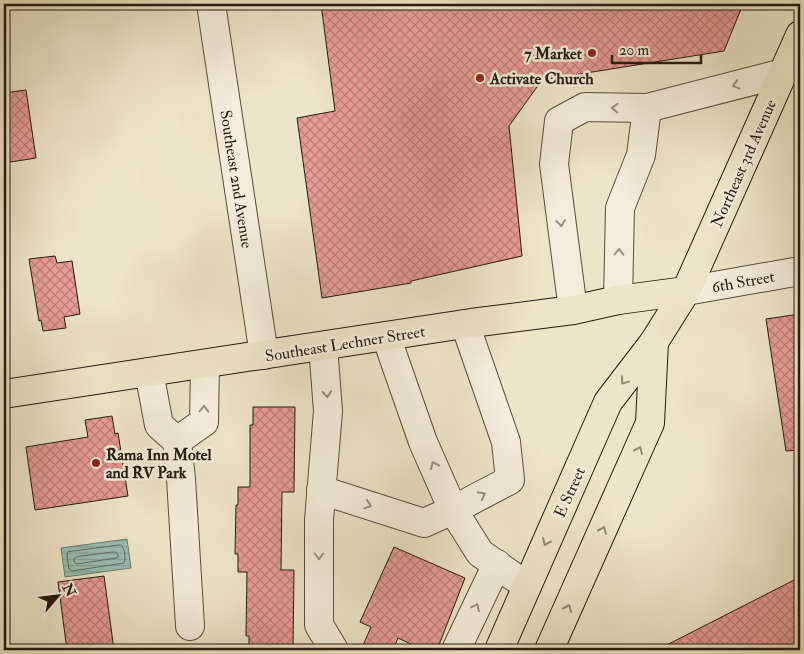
<svg xmlns="http://www.w3.org/2000/svg" width="804" height="654" viewBox="0 0 804 654" font-family="'IM FELL Double Pica',serif">
<style>
.water{fill:url(#water-rules);stroke:#6a7d71}
.lines{fill:none;stroke-linecap:round;stroke-linejoin:round}
.shore{stroke:#5e6c60;stroke-width:1}
.building{fill:url(#building-cross-hatch);stroke:#231a0f}
.minor-casing{stroke:#564d3d;stroke-width:30}
.major-casing{stroke:#231a0f;stroke-width:30}
.minor{stroke:#f3eedb;stroke-width:28}
.major{stroke:#ede5c7;stroke-width:28}
.oneway{stroke:#958f7f}
.oneway2{stroke:#928a74}
.poi-dot{fill:#8f2418;stroke:#f3eedb;stroke-width:2}
.labels{text-anchor:middle;stroke-width:5;stroke-linejoin:round;paint-order:stroke}
.poi-label{font-size:16px;font-weight:bold;fill:#231a0f;stroke:#f3eedb;text-anchor:start}
.street-label{font-size:16px;fill:#231a0f;stroke:#f3eedb}
</style>
<defs>
<pattern id="water-rules" width="6" height="5" patternUnits="userSpaceOnUse" patternTransform="scale(1.25)"><rect width="6" height="5" fill="#9abfb2"/><path d="M0 2.5h6" fill="none" stroke="#84a498"/></pattern>
<pattern id="building-cross-hatch" width="8" height="8" patternUnits="userSpaceOnUse" patternTransform="scale(1.25)"><rect width="8" height="8" fill="#e79c95"/><path d="M0 0l8 8M0 8l8-8" fill="none" stroke="#bb7e78"/></pattern>
</defs>
<rect width="100%" height="100%" fill="#ede5c7"/>
<filter id="stains"><feTurbulence type="fractalNoise" baseFrequency=".004" numOctaves="4"/><feColorMatrix values="0 0 0 0 .2 0 0 0 0 .09 0 0 0 0 .02 0 0 0 .5 -.17"/></filter>
<radialGradient id="worn" r=".72"><stop offset=".6" stop-color="#630" stop-opacity="0"/><stop offset="1" stop-color="#630" stop-opacity=".3"/></radialGradient>
<polygon class="water" points="127,539 131,568 65,577 61,548"/>
<g class="lines">
<g class="shore">
<path d="M121,545c4,3 5,14 3,18l-52,8 -3,-2 -2,-15 1,-2z"/>
<polygon points="115,552 118,554 118,557 116,558 77,564 74,562 74,559 76,557"/>
</g>
</g>
<g class="building">
<polygon points="321,4 439,4 440,8 470,4 743,4 724,51 542,80 509,126 522,256 411,281 411,283 322,298 297,118 335,111"/>
<polygon points="26,90 36,158 4,163 4,93"/>
<polygon points="55,256 57,263 72,261 80,314 64,317 66,328 43,331 41,320 39,321 29,259"/>
<polygon points="800,314 800,450 786,451 766,319"/>
<polygon points="253,407 295,407 294,492 282,492 281,570 294,570 293,650 249,650 249,636 246,636 247,572 238,572 238,554 235,554 236,505 238,505 238,487 250,487 250,425 253,425"/>
<polygon points="112,416 115,434 118,433 128,496 35,510 26,447 88,437 85,420"/>
<polygon points="394,547 465,578 437,650 424,650 398,638 393,650 361,650 371,627 360,622"/>
<polygon points="104,576 114,650 67,650 58,582"/>
<polygon points="800,577 800,650 657,650"/>
</g>
<g class="lines">
<defs>
<g id="minor">
<polyline points="211,4 264,355"/>
<polyline points="647,108 783,73"/>
<polyline points="686,291 800,271"/>
<polyline points="573,310 554,164 559,121 585,107 647,108 641,155 620,208 618,300"/>
<polyline points="386,336 423,442 453,510 480,553 527,586"/>
<polyline points="323,346 328,411 319,520 319,625 334,650"/>
<polyline points="149,372 159,425 177,441 181,479 190,626"/>
<polyline points="177,441 204,422 205,364"/>
<polyline points="321,490 424,523 453,510 510,480 506,442 465,324"/>
<polyline points="456,650 497,564"/>
</g>
<g id="major">
<polyline points="4,394 471,323 573,310 618,300 686,291"/>
<polyline points="499,650 608,402 654,342 686,291 800,35"/>
<polyline points="549,650 650,423 654,342"/>
</g>
</defs>
<use href="#minor" class="minor-casing"/>
<use href="#major" class="major-casing"/>
<use href="#minor" class="minor"/>
<use href="#major" class="major"/>
</g>
<defs><path id="oneway-chevron" d="M-2-3.5L2.5 0L-2 3.5" fill="none" stroke-width="1.6" stroke-linecap="round" stroke-linejoin="round" transform="scale(1.25)"/></defs>
<g class="oneway">
<use href="#oneway-chevron" transform="translate(736 85) rotate(165)"/>
<use href="#oneway-chevron" transform="translate(615 108) rotate(-178)"/>
<use href="#oneway-chevron" transform="translate(561 223) rotate(83)"/>
<use href="#oneway-chevron" transform="translate(619 252) rotate(-89)"/>
<use href="#oneway-chevron" transform="translate(327 394) rotate(85)"/>
<use href="#oneway-chevron" transform="translate(204 409) rotate(-89)"/>
<use href="#oneway-chevron" transform="translate(434 465) rotate(-114)"/>
<use href="#oneway-chevron" transform="translate(482 495) rotate(-28)"/>
<use href="#oneway-chevron" transform="translate(368 505) rotate(18)"/>
<use href="#oneway-chevron" transform="translate(319 556) rotate(90)"/>
<use href="#oneway-chevron" transform="translate(476 607) rotate(-65)"/>
</g>
<g class="oneway2">
<use href="#oneway-chevron" transform="translate(624 381) rotate(127)"/>
<use href="#oneway-chevron" transform="translate(639 450) rotate(-66)"/>
<use href="#oneway-chevron" transform="translate(603 530) rotate(-66)"/>
<use href="#oneway-chevron" transform="translate(546 542) rotate(114)"/>
<use href="#oneway-chevron" transform="translate(568 608) rotate(-66)"/>
</g>
<g class="poi-dot">
<circle cx="592" cy="53" r="5"/>
<circle cx="480" cy="78" r="5"/>
<circle cx="96" cy="463" r="5"/>
</g>
<g class="labels">
<g class="poi-label">
<text x="582" y="59" text-anchor="end">7 Market</text>
<text x="490" y="84">Activate Church</text>
<text x="106" y="460">Rama Inn Motel<tspan x="106" dy="18">and RV Park</tspan></text>
</g>
<g class="street-label">
<text transform="translate(743 163) rotate(-66)" y="6">Northeast 3rd Avenue</text>
<text transform="translate(237 179) rotate(81)" y="6">Southeast 2nd Avenue</text>
<text transform="translate(743 281) rotate(-10)" y="6">6th Street</text>
<text transform="translate(345 343) rotate(-9)" y="6">Southeast Lechner Street</text>
<text transform="translate(569 492) rotate(-66)" y="6">E Street</text>
</g>
</g>
<rect width="804" height="654" fill="none" stroke="#ede5c7" stroke-width="20"/>
<rect x="5" y="5" width="794" height="644" fill="none" stroke="#231a0f" stroke-width="2.5"/>
<rect x="10" y="10" width="784" height="634" fill="none" stroke="#231a0f"/>
<g transform="translate(58 596) rotate(62)" stroke="#f3eedb" stroke-width="4" paint-order="stroke">
<path d="M0-4L9 19L0 12L-9 19Z" fill="#231a0f"/>
<text y="-8" font-size="14" font-weight="bold" text-anchor="middle" fill="#231a0f">N</text>
</g>
<path d="M612 55v8h89v-8" fill="none" stroke="#231a0f" stroke-width="2.5"/>
<text x="619" y="55" font-size="15" fill="#231a0f" stroke="#f3eedb" stroke-width="4" paint-order="stroke">20 m</text>
<rect width="100%" height="100%" filter="url(#stains)"/>
<rect width="100%" height="100%" fill="url(#worn)"/>
</svg>
